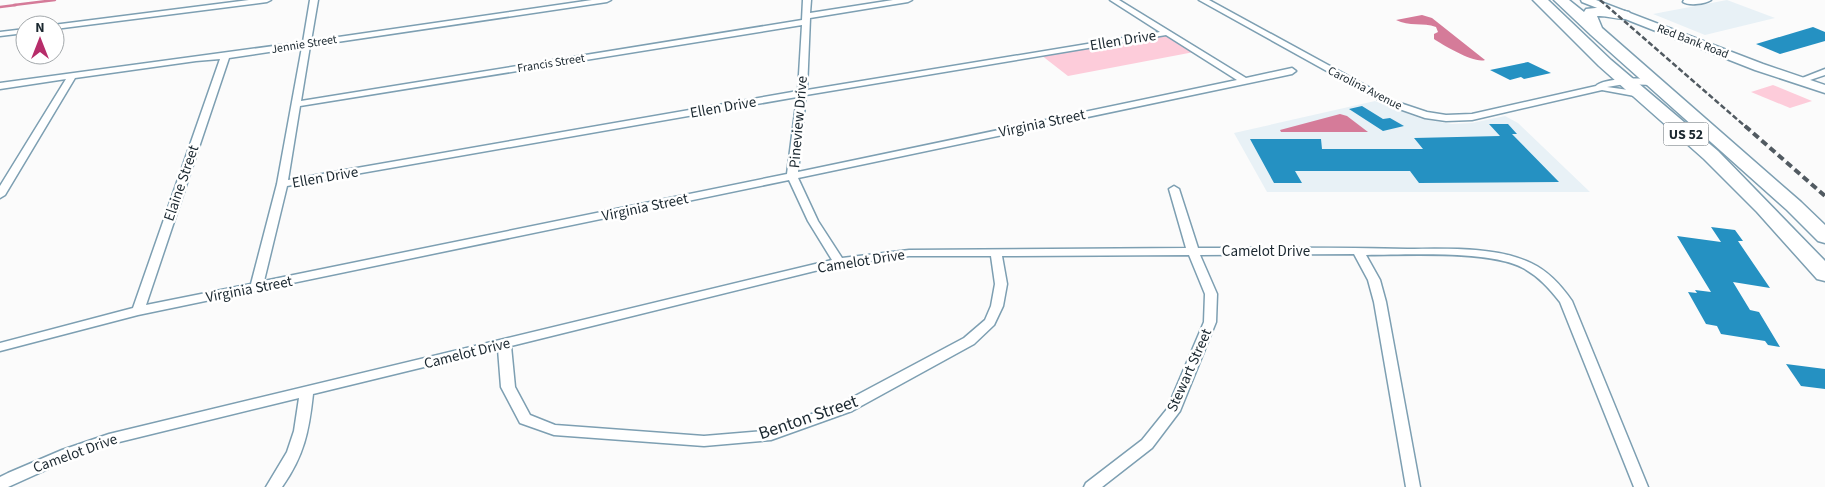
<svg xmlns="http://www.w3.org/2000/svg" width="1825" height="487" viewBox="0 0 1825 487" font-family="'Source Sans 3',sans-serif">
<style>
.built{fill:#e8f1f6}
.green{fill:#fdccda}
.water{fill:#d57b99}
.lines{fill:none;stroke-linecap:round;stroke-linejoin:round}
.stream{stroke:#d57b99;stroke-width:2.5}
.building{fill:#2591c2}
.street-casing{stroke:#7d9fb2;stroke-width:3}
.secondary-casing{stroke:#7d9fb2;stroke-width:3}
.highway-casing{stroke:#7d9fb2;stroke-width:3}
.street{fill:#fff;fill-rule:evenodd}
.secondary{fill:#fff;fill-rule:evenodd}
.highway{fill:#fff;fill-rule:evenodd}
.rail-far1{stroke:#515a61;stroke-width:2.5;stroke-dasharray:5.5 2.5;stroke-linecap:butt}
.rail{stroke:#515a61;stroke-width:4;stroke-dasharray:7 4;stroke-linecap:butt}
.labels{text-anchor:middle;stroke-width:5;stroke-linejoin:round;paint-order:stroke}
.far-street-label{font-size:12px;fill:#1b2830;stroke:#fff}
.shield{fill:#fff;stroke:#5f686e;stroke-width:1}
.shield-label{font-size:14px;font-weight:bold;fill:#1b2830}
.street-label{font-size:15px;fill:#1b2830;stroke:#fff}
.near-street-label{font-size:18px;fill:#1b2830;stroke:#fff}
</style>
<rect width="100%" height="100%" fill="#fbfbfb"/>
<g class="built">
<polygon points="1727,0 1775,18 1705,35 1653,14"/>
<polygon points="1375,101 1422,119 1452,124 1472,123 1505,116 1518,123 1590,192 1267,192 1234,133"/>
</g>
<g class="green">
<polygon points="1161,35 1166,35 1194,52 1068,76 1041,55"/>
<polygon points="1773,85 1812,101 1790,108 1751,92"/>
</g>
<g class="water">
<path d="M1422,15l10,3 53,42c-10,4 -42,-15 -51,-21v-5l4,-2 -2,-5c-13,-5 -27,0 -40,-7z"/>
<polygon points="1340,114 1347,116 1368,132 1281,132 1280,130"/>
</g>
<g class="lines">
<g class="stream">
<polyline points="14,5 55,0"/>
<polyline points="0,7 16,5"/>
</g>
</g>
<g class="building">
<polygon points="1813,27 1825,32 1825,41 1780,54 1756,44"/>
<polygon points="1528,62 1551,73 1524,79 1521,77 1510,80 1490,70"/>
<polygon points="1362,106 1383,119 1390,118 1404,126 1383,131 1349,109"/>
<polygon points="1489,124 1508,124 1517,134 1512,134 1559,182 1419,183 1410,171 1295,171 1302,183 1274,183 1250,139 1321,139 1322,149 1423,149 1414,138 1500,136"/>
<polygon points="1711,227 1735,230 1743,241 1738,241 1770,288 1733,282 1750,310 1759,312 1780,347 1768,345 1765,341 1721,334 1717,326 1706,324 1688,292 1697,293 1695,290 1711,292 1677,236 1721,242"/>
<polygon points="1786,364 1825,369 1825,389 1801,386"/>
</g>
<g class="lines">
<defs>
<g id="street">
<polygon points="249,0 271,0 267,2 55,29 55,25 53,25"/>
<path d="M310,0h8l-7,41 281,-41h19l-4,2 -297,44 -9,55 501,-81 1,-20h8l-1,13 83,-13h19l-4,2 -98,16 -3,72 353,-58 -50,-32h9l127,78 46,-10 4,3 -4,3 -494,104 20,43 24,37 67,-8 277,-2 -17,-59 5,-3 5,3 19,59c69,0 139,-1 209,1 38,0 88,-3 124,14 17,8 30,22 41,38l76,186h-14l-74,-185c-11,-14 -21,-25 -37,-34 -33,-18 -118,-13 -157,-13l14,25 6,22 34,185h-14l-32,-185 -6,-22 -14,-26 -154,1 17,39 -1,28 -36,89 -28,37 -50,39h-18l2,-4 56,-43 25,-31 37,-87 1,-28 -16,-39 -187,1 5,28 -4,22 -9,19 -20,19 -122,67 -81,29 -67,6 -150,-11 -34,-12 -19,-36 -3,-38 -185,45c-4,37 -9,62 -31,93h-16l21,-35 7,-21 5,-33 -188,46 -52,20 -51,23h-8v-10l8,-4 54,-23 47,-16 723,-174 -24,-39 -19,-41 -651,135 -138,36v-8l133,-35 87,-249 -24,2 -121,17 -70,117 -5,3v-12l66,-107 -66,10v-6l303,-41zM802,25l-4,66 -510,89 12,-74zM1166,35l71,45 -439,92 8,-77zM302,47l-25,137 -26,100 -105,21 83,-247zM797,97l-10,77 -523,107 23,-95zM909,256h82l4,28 -4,22 -6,14 -21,18 -122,65 -77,28 -61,5 -149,-11 -25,-10 -15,-28 -4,-41 328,-81z"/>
<path d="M1199,0h10l185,101 33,11 19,3 26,-1 124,-28c7,-8 53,-10 61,-4l-4,3 -28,-1 -18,3 36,5 1,2 -4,3 -38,-7 -130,30 -26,1 -21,-3 -37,-13z"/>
<path d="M1684,0h27c-6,4 -22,6 -28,2z"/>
<polygon points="25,29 25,33 0,36 0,32"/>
<polygon points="1825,69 1825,75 1801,83 1797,80"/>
</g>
<polygon id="secondary" points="1581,0 1596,0 1763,64 1825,85 1825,93 1755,70 1582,2"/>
<g id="highway">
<polygon points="1533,0 1548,0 1611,60 1718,151 1825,261 1825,281 1817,279 1757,212 1704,159 1599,66"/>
<path d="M1554,0h15l15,12 2,-3 19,-2 24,5 2,3 -2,3c-10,3 -21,-3 -32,-2l5,12 199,174 24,23v18l-7,-2 -31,-31 -196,-175z"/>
</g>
</defs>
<use href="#street" class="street-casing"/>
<use href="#secondary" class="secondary-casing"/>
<use href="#highway" class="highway-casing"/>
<use href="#street" class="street"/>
<use href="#secondary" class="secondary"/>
<use href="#highway" class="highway"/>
<polyline class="rail-far1" points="1600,0 1746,127"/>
<polyline class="rail" points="1745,126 1825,196"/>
</g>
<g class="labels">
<g class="far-street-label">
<text transform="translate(1693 41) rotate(21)" y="4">Red Bank Road</text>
<text transform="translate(304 44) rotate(-9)" y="4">Jennie Street</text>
<text transform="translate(551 63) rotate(-9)" y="4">Francis Street</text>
<text transform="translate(1365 88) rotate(27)" y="4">Carolina Avenue</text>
</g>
<rect class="shield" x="1663.5" y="122.5" width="45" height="23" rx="4"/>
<g class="shield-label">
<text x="1686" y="139">US 52</text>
</g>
<g class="street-label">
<text transform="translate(1123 40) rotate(-9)" y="5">Ellen Drive</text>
<text transform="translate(723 107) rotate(-10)" y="5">Ellen Drive</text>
<text transform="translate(798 122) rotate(-85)" y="5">Pineview Drive</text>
<text transform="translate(1042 123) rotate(-12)" y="5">Virginia Street</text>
<text transform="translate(325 177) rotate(-10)" y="5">Ellen Drive</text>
<text transform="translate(181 183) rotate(-71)" y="5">Elaine Street</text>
<text transform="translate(645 207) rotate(-12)" y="5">Virginia Street</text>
<text x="1266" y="256">Camelot Drive</text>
<text transform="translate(861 261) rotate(-9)" y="5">Camelot Drive</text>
<text transform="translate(249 289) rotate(-11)" y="5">Virginia Street</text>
<text transform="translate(467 353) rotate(-14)" y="5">Camelot Drive</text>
<text transform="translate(1189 370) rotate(-66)" y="5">Stewart Street</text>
<text transform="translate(75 453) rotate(-20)" y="5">Camelot Drive</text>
</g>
<g class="near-street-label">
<text transform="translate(808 417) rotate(-19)" y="6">Benton Street</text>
</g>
</g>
<g transform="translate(40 40)"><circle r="24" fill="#ffffff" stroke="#a4a9ac"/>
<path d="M0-4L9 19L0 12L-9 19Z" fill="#b72d6a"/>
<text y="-8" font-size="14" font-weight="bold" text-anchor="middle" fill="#1b2830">N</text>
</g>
</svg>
